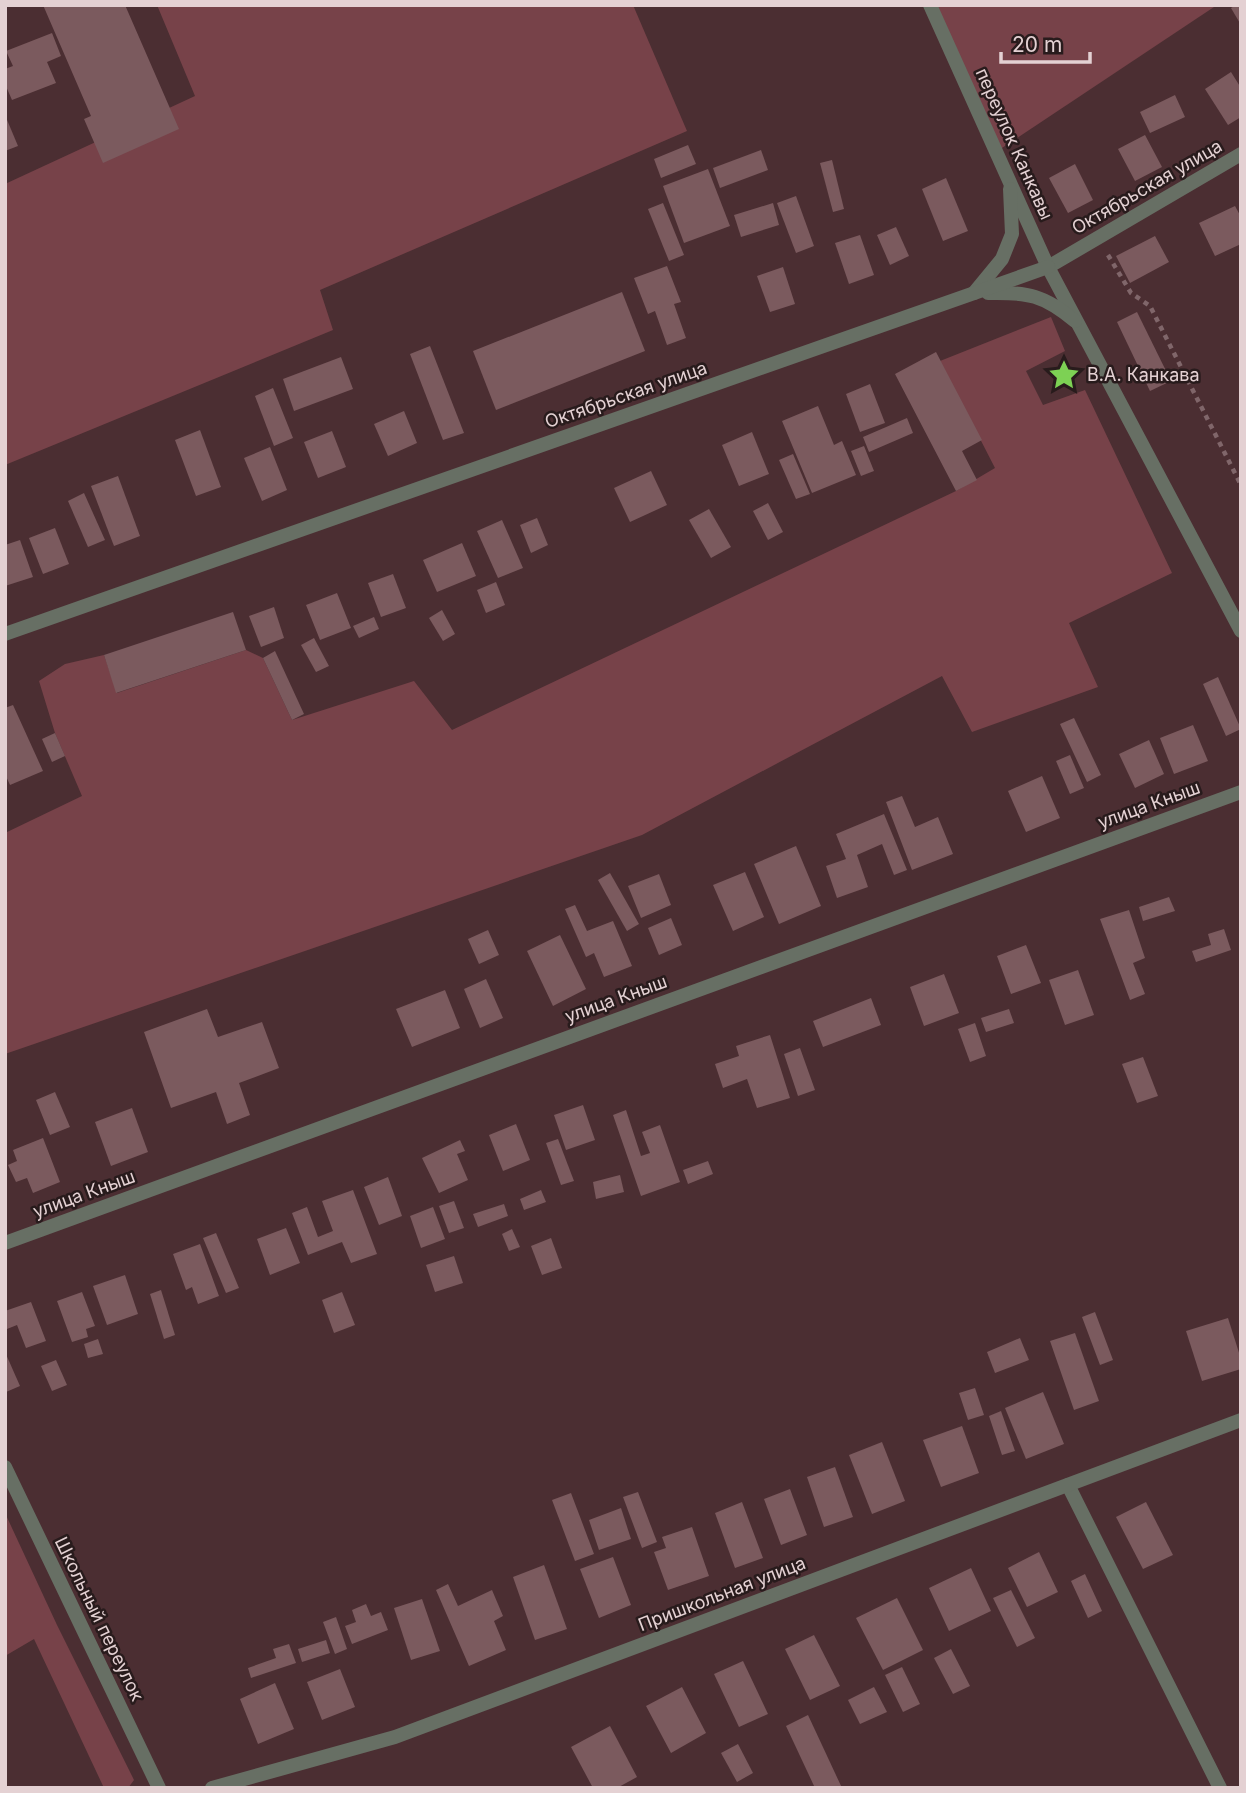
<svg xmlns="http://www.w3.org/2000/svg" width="1246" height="1793" viewBox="0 0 1246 1793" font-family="Inter,sans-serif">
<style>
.green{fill:#774249}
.building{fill:#7b5a5e}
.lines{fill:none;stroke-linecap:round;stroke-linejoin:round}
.path{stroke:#80666a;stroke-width:4.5;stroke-dasharray:5 5;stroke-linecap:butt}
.service{stroke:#676f64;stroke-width:14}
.minor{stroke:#676f64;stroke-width:14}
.tertiary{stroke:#676f64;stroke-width:14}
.labels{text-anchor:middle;stroke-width:5;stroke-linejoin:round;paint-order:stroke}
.street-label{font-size:18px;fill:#e4d1d3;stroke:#281b1c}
.poi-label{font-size:18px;fill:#e4d1d3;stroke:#281b1c;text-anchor:start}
</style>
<rect width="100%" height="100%" fill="#4b2e32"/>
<g class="green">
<polygon points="157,5 633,5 687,131 320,290 333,330 5,465 5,184 195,96"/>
<polygon points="930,5 1217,5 996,152"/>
<polygon points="1051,317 1065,351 1026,371 1043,405 1085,390 1172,573 1069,623 1098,687 972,732 942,676 642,835 5,1054 5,833 82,796 55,733 39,681 65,664 104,655 117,693 246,650 263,658 292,720 414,681 452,730 956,491 995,468 940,361"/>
<polygon points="5,1513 57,1625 134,1780 128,1788 104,1788 34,1639 5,1656"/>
</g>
<g class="building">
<polygon points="43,5 125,5 179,129 103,163 84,119 91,116"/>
<polygon points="1236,5 1241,5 1241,25 1231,8"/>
<polygon points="52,33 61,56 47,62 56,83 12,100 5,84 5,69 13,66 6,51"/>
<polygon points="1231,72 1241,88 1241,117 1228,125 1205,89"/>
<polygon points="1175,95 1185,117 1150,133 1140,112"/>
<polygon points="5,115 18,146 5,151"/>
<polygon points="1145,135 1162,167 1135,181 1118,149"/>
<polygon points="688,145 696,164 661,178 654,159"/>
<polygon points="761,150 768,170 720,188 713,168"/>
<polygon points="832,160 844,209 833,212 820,163"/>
<polygon points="1075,164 1093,200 1068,213 1049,178"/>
<polygon points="708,169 730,226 684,243 663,186"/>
<polygon points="946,178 968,231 943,241 922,189"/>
<polygon points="796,196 814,246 796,253 777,203"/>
<polygon points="663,203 684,255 669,261 648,209"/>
<polygon points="773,203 779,225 741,237 734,215"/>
<polygon points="1235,206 1241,217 1241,244 1215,256 1199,223"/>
<polygon points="896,227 909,256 890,265 877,235"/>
<polygon points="860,235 874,275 849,284 835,243"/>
<polygon points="1155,236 1169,262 1130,283 1116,256"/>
<polygon points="667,266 681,302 674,304 686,338 667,345 655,311 648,314 634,278"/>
<polygon points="783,267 795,304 770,312 757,276"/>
<polygon points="622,292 645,351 496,410 473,351"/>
<polygon points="1137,312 1171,381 1150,391 1117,322"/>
<polygon points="430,346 464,433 443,440 410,354"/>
<polygon points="936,352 982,440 962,451 977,480 956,491 895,374"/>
<polygon points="341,357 353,389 294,411 283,379"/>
<polygon points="870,384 885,423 860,432 846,394"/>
<polygon points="273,388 293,438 274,446 255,396"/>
<polygon points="818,406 834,445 842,441 856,475 812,493 782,421"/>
<polygon points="404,411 417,443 388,456 374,424"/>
<polygon points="907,418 913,433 869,452 863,437"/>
<polygon points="200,430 221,487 196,496 175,440"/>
<polygon points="332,431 346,467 318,478 304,442"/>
<polygon points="752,432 769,474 739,486 722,445"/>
<polygon points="864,446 874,471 861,476 851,451"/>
<polygon points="270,447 287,490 262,501 244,458"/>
<polygon points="793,454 810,494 796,499 779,460"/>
<polygon points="651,471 667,505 630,522 614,488"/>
<polygon points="118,476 140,536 114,546 91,486"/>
<polygon points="84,493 105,540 88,547 68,501"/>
<polygon points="768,503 783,532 768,540 753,511"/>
<polygon points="709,509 731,547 711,558 689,520"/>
<polygon points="537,518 548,545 531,553 520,525"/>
<polygon points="502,520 523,568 498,578 477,531"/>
<polygon points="55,528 69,564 43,574 29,538"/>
<polygon points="20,540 33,577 5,586 5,545"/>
<polygon points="462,543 476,576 437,592 423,560"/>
<polygon points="393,574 406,608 381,617 368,583"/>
<polygon points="496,582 505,605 486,613 477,590"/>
<polygon points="337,593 351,628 320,640 306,605"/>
<polygon points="274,607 284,638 261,647 249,616"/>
<polygon points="442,610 455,634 443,641 429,618"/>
<polygon points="233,612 246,650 116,693 104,655"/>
<polygon points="374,617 379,629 359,638 353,626"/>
<polygon points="314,638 329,666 316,672 301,645"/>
<polygon points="275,651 304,714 292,720 263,658"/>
<polygon points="1218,677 1241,729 1226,736 1203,684"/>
<polygon points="13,705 43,771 10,785 5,774 5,708"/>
<polygon points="1074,718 1101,775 1087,782 1060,724"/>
<polygon points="1193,725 1208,761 1174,774 1160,738"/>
<polygon points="55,733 65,756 52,762 42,739"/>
<polygon points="1149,740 1164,774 1135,788 1119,754"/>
<polygon points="1070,755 1084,788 1070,794 1056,761"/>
<polygon points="1042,776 1060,818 1026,832 1008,791"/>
<polygon points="902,796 915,827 938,817 953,854 912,870 886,802"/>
<polygon points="884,814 907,870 894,875 882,844 857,855 868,887 837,898 826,866 846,859 836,834"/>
<polygon points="796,846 821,906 779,924 754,864"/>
<polygon points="745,872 764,917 733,931 713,885"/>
<polygon points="610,873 639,924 627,931 598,880"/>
<polygon points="659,874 671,905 641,918 628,886"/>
<polygon points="1169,897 1175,911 1143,921 1139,907"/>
<polygon points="575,905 587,931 613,921 632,966 604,977 594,953 586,957 565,909"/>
<polygon points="1129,910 1145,958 1133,963 1145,994 1130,1000 1100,919"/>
<polygon points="671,918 682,945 659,955 648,928"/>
<polygon points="1224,929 1231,950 1196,962 1192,951 1211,945 1208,934"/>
<polygon points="488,930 499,955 479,964 468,939"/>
<polygon points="560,935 586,989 553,1006 527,951"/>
<polygon points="1026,945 1041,983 1011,994 997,956"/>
<polygon points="1078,970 1094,1015 1065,1025 1049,980"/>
<polygon points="944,974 959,1013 924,1026 910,987"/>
<polygon points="486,979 503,1018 480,1028 464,989"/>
<polygon points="445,990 460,1028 412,1047 396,1009"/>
<polygon points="871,998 881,1025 823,1047 813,1021"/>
<polygon points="207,1009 218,1037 262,1022 279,1068 239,1083 250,1115 227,1124 216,1092 171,1108 144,1032"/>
<polygon points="1009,1009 1014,1023 986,1032 981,1018"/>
<polygon points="975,1023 986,1056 970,1062 958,1029"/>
<polygon points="770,1035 790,1098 757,1108 747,1079 723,1088 715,1064 739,1056 736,1046"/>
<polygon points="800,1048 815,1090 798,1096 784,1054"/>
<polygon points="1143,1057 1158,1096 1137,1103 1122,1064"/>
<polygon points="55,1092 70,1127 50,1135 36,1100"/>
<polygon points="583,1105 595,1140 566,1150 554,1115"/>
<polygon points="132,1108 148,1152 111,1166 95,1122"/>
<polygon points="626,1110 641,1156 650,1153 642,1132 660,1125 680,1182 641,1196 613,1115"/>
<polygon points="516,1124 530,1160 503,1171 489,1135"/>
<polygon points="43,1138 60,1182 33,1193 27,1178 16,1182 8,1165 17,1161 13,1150"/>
<polygon points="558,1139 574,1181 561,1185 546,1143"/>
<polygon points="460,1140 465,1151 457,1154 468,1180 439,1193 422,1158"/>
<polygon points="708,1161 713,1174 688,1184 683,1170"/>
<polygon points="620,1175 624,1192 596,1199 593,1182"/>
<polygon points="388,1177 402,1216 379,1225 364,1187"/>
<polygon points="353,1190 377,1254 351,1263 342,1242 308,1255 292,1213 307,1207 318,1237 333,1231 322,1201"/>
<polygon points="541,1190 546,1202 524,1210 520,1199"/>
<polygon points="454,1201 464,1228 449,1233 439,1206"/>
<polygon points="504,1204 508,1216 478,1227 473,1214"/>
<polygon points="433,1207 445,1239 421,1248 410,1216"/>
<polygon points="286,1228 300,1263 270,1275 257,1239"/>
<polygon points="512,1229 520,1247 509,1251 502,1234"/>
<polygon points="216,1233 239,1288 226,1293 203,1238"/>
<polygon points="551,1238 562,1268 542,1275 531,1246"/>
<polygon points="200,1244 219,1296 198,1304 192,1287 186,1290 173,1254"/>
<polygon points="454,1256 463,1283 435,1292 426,1265"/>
<polygon points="125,1275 138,1314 107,1325 93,1286"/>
<polygon points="161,1290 175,1335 164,1339 150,1294"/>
<polygon points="82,1292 95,1326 86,1329 88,1337 72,1342 57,1301"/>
<polygon points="342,1292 355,1325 334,1333 322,1300"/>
<polygon points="31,1302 46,1341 26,1348 17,1325 7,1329 5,1311"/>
<polygon points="1095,1312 1113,1360 1100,1365 1082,1317"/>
<polygon points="1228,1318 1241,1359 1241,1369 1202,1381 1186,1331"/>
<polygon points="1075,1333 1099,1401 1074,1410 1050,1341"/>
<polygon points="1020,1338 1029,1360 995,1373 987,1352"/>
<polygon points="98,1339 103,1354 88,1358 84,1344"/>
<polygon points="5,1352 20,1386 6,1392 5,1389"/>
<polygon points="56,1360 67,1385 52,1391 41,1366"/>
<polygon points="975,1388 984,1415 968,1420 959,1393"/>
<polygon points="1043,1392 1064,1444 1026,1459 1005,1408"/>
<polygon points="1001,1411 1015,1451 1002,1455 989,1416"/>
<polygon points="962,1426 979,1473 941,1487 923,1440"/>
<polygon points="882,1442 905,1501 872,1514 849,1455"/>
<polygon points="835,1467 853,1517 824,1527 807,1477"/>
<polygon points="790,1489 807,1535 781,1545 764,1499"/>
<polygon points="638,1492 657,1542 642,1548 623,1497"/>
<polygon points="571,1493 594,1554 575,1561 552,1500"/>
<polygon points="742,1502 763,1558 735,1568 715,1513"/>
<polygon points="1146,1502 1173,1555 1143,1569 1116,1517"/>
<polygon points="621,1508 631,1539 599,1550 589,1520"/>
<polygon points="692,1527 709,1576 668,1590 654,1552 666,1548 662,1537"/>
<polygon points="1039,1552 1058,1592 1027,1607 1008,1568"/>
<polygon points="613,1557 631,1605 599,1618 580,1569"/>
<polygon points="544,1565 567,1629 535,1640 513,1577"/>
<polygon points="971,1568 991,1611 949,1631 929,1588"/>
<polygon points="1085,1574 1102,1611 1088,1618 1071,1581"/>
<polygon points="448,1584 458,1606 492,1590 503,1616 494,1621 506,1650 469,1666 436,1590"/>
<polygon points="1011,1590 1035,1638 1017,1647 993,1598"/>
<polygon points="897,1598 923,1650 883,1670 856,1618"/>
<polygon points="422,1599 440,1651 411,1660 394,1608"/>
<polygon points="366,1604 371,1616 381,1612 388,1630 352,1644 345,1626 356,1622 352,1610"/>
<polygon points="336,1617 347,1649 335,1654 323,1622"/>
<polygon points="814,1635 840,1686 810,1700 785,1649"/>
<polygon points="326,1640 330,1653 302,1662 298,1649"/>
<polygon points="289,1644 296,1663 251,1678 248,1668 276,1658 273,1649"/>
<polygon points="951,1649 970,1686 953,1694 934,1658"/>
<polygon points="743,1661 768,1714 739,1727 714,1674"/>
<polygon points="902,1667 920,1704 903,1712 885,1675"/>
<polygon points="340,1669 355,1707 322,1720 307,1682"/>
<polygon points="275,1683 294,1729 258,1744 240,1699"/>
<polygon points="682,1687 706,1733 671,1753 646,1706"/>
<polygon points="874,1687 887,1712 860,1724 848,1700"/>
<polygon points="808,1715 842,1788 815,1788 786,1726"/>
<polygon points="610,1726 637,1777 617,1788 593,1788 571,1747"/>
<polygon points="738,1744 753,1773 737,1782 721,1753"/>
</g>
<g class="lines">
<polyline class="path" points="1108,255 1131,293 1150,306 1241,485"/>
<polyline class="service" points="1068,1485 1220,1788"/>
<g class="minor">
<polyline points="1048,267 1241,154"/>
<polyline points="5,1243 1241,792"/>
<polyline points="5,1467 159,1788"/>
<polyline points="212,1788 395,1737 1241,1420"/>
</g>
<g class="tertiary">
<polyline points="930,5 1048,267 1241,631"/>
<polyline points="974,293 1002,259 1012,234 1010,189"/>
<path d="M988,293c40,-1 56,2 87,28"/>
<polyline points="5,634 1048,267"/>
</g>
</g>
<defs>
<symbol id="sight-bare" viewBox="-9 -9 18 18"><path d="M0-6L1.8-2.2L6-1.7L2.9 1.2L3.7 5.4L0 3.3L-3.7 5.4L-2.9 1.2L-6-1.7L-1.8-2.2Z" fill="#7dd154" stroke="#281b1c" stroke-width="2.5" paint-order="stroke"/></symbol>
</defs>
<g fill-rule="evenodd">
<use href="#sight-bare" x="1042" y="353" width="44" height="44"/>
</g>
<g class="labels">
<g class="street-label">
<text transform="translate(1014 144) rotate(66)" y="6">переулок Канкавы</text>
<text transform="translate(1147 187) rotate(-30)" y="6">Октябрьская улица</text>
<text transform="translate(626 395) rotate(-19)" y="6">Октябрьская улица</text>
<text transform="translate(1149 805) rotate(-20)" y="6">улица Кныш</text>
<text transform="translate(616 999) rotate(-20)" y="6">улица Кныш</text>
<text transform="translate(84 1194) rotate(-20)" y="6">улица Кныш</text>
<text transform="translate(722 1594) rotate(-21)" y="6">Пришкольная улица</text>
<text transform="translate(99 1619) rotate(64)" y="6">Школьный переулок</text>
</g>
<g class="poi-label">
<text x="1087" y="381">В.А. Канкава</text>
</g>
</g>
<rect width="1246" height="1793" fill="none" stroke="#e4d1d3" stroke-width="14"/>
<path d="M1001 52v10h89v-10" fill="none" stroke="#e4d1d3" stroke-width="3.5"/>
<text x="1012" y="52" font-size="21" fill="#e4d1d3" stroke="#281b1c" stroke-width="5" paint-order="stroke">20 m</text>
</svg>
